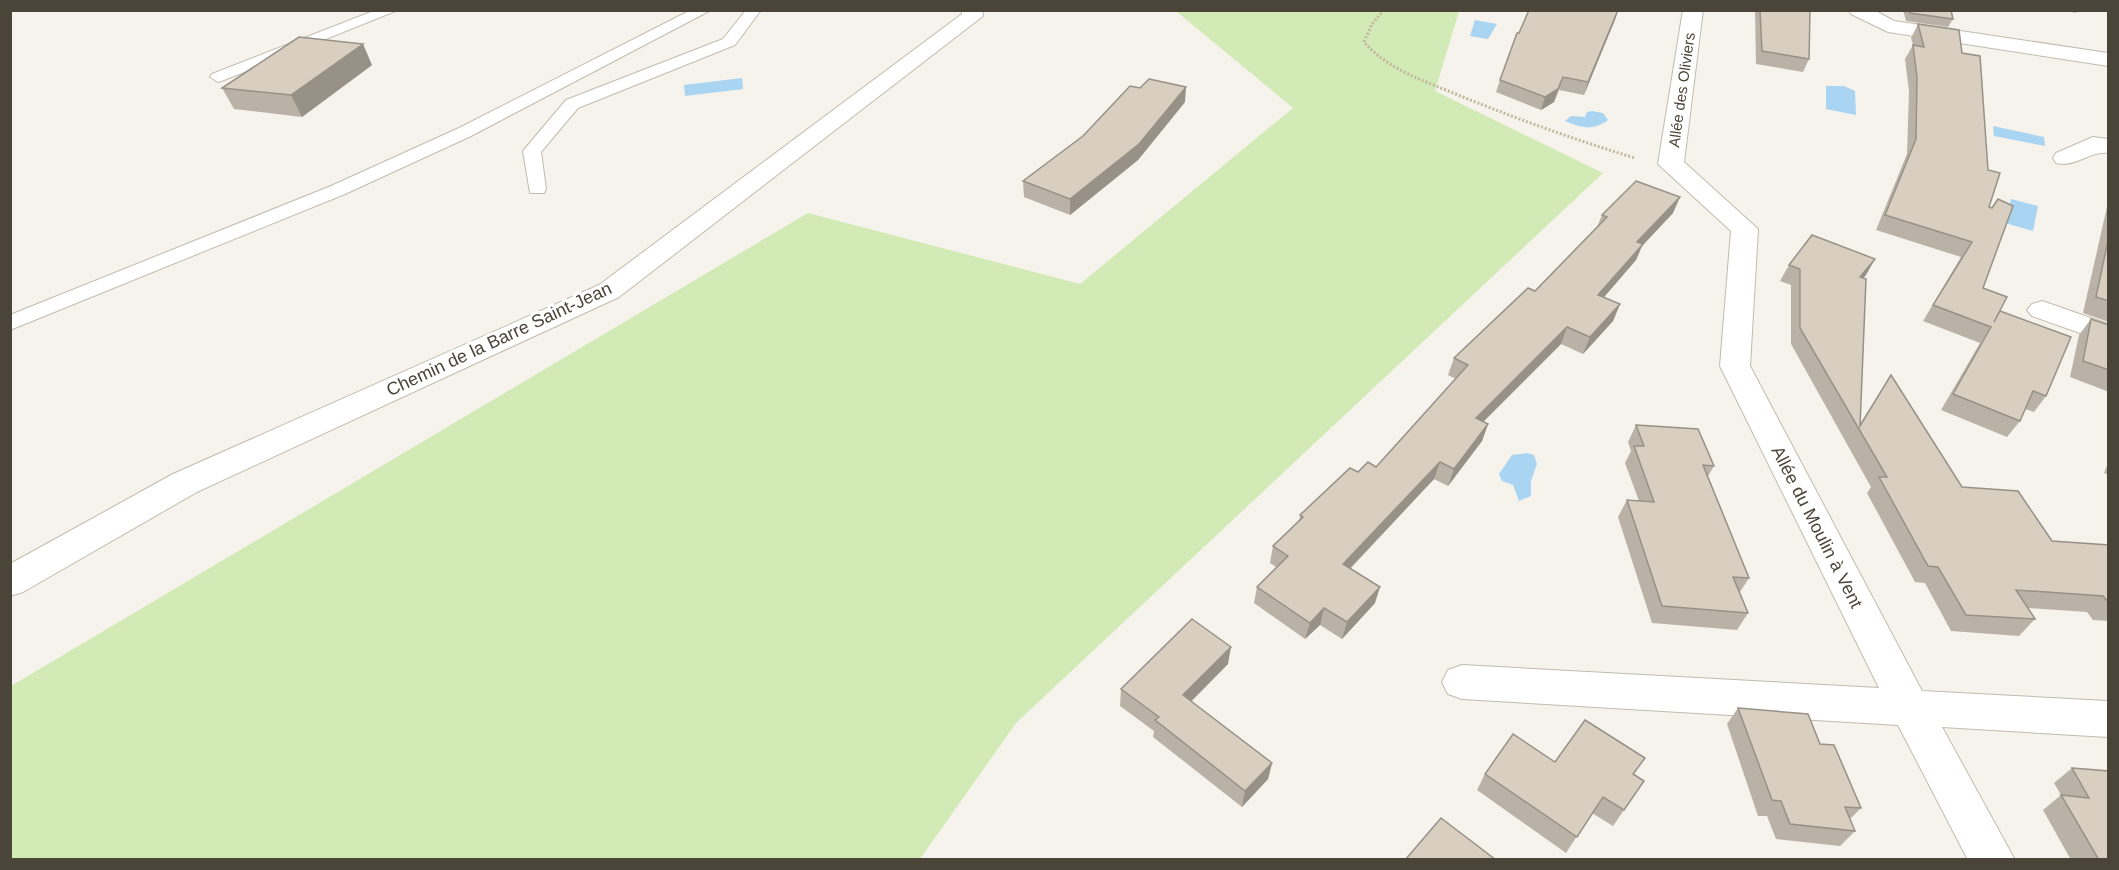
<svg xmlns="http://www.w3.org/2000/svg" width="2119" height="870" viewBox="0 0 2119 870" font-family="Helvetica,sans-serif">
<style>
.green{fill:#d2eab5}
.water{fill:#a9d4f2}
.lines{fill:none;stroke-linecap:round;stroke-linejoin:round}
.service-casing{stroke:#c2bbae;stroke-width:2}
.minor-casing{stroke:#c2bbae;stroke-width:2}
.path{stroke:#c4b79f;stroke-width:3;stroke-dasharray:2 2;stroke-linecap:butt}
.service{fill:#fff;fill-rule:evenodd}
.minor{fill:#fff;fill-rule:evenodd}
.wall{fill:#bab2a6}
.shaded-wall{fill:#979187}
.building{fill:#d8cfc1;stroke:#979187;stroke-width:1.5}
.labels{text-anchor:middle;stroke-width:6;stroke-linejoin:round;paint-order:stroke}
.far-street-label{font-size:15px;fill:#4b4439;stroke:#fff}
.street-label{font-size:18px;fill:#4b4439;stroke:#fff}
</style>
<rect width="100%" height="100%" fill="#f6f3ec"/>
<polygon class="green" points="1176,11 1459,11 1435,91 1603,173 1016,723 920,859 11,859 11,686 808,213 1080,284 1293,108"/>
<g class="water">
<polygon points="1475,20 1497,24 1488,39 1470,36"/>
<polygon points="742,78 743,89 685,96 684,85"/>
<polygon points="1826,86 1844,86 1855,91 1856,115 1826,109"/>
<path d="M1592,111l11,2 5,7c-14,11 -27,8 -43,1l6,-5 14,1 2,-5z"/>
<polygon points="1993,126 2044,137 2045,146 1994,136"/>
<polygon points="2011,199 2038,206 2033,231 2005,223"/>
<polygon points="1527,453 1534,455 1537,464 1531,481 1531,496 1519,501 1513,485 1502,481 1499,474 1512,455"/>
</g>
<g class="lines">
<defs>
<g id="service">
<polygon points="376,10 398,10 224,80 218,82 210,77 212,74"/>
<polygon points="691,10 711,10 471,136 345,194 10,330 10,315 331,186 459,128"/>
<polygon points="746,10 761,10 735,45 578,108 541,152 546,189 544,193 530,193 523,151 566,100 723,39"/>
</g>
<g id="minor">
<polygon points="962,10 982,10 983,16 619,297 197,492 23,592 10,596 10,564 173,474 599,285 962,14"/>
<polygon points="1683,10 1703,10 1684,162 1758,229 1750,366 1922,691 2108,701 2108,737 1942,727 2015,860 1968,860 1898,725 1462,699 1448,694 1442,682 1448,670 1462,665 1879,688 1720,366 1731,231 1658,164"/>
<polygon points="1848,10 1874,10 1894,21 2108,53 2108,66 1888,32 1851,14"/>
<path d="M2093,137l15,2v14c-19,-2 -32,15 -52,10l-3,-5 3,-5z"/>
<polygon points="2042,301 2108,324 2108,343 2032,316 2027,310 2032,304"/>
</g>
</defs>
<use href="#service" class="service-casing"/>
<use href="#minor" class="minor-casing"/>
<path class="path" d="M1384,10l-12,14 -8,18c25,29 64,40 99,55 57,23 113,43 172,61"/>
<use href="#service" class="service"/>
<use href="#minor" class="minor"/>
</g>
<g class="wall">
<polygon points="1618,10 1584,95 1559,90 1554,102 1541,110 1496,92 1500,80 1519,33"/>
<polygon points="1755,10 1810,10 1809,59 1803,72 1756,64"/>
<polygon points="1903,10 1951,10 1953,19 1948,27 1906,21"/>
<polygon points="2062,10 2078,10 2076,13"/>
<polygon points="1918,24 1989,207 1983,288 2046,396 2034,412 2025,409 2020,421 2007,437 1941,410 1980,343 1923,321 1961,257 1876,230 1907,154 1909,91 1905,59 1913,45 1911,38"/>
<polygon points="372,65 302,117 234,109 222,88"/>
<polygon points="1185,102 1138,160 1070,215 1024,197 1023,181"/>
<polygon points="2109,198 2109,322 2083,313"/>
<polygon points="1673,213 1642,246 1636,260 1604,297 1620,304 1613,321 1583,354 1561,344 1483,422 1488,424 1482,441 1448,486 1434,479 1350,569 1375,603 1342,639 1320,625 1305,639 1254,603 1257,587 1276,567 1270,563 1273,546 1299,522 1300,515 1376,467 1456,379 1448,375 1454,358 1535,291 1597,227 1602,215"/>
<polygon points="1875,259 1863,278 1860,424 1891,375 1962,487 2052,541 2109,545 2109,621 2093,620 2087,612 2028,608 2035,619 2019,636 1951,631 1925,583 1915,582 1867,493 1871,487 1791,344 1791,285 1780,281 1789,265"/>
<polygon points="2091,319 2109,325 2109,392 2070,377 2079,335"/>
<polygon points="1636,425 1714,466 1708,476 1749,578 1740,592 1748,613 1737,630 1652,623 1618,517 1627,500 1639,501 1625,463 1631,451 1628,442"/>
<polygon points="2109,461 2109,475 2104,473"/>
<polygon points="1228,664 1191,702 1272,763 1268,779 1242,807 1153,737 1154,731 1120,706 1121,689"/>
<polygon points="1738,708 1820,744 1861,808 1850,819 1855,831 1840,846 1776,839 1767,816 1758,816 1727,724"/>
<polygon points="1645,758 1634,774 1644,781 1613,826 1592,813 1566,853 1477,790 1485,774 1555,762"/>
<polygon points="2072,768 2109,771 2109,860 2071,860 2043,810 2061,795 2054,783"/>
</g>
<g class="shaded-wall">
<polygon points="1618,10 1615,20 1584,95 1588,82"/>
<polygon points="363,44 372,65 302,117 291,95"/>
<polygon points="1563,77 1554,102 1541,110 1545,97"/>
<polygon points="1186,87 1185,102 1138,160 1070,215 1070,199"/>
<polygon points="1680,197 1673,213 1642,246 1636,260 1592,311 1598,295 1637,242"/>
<polygon points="1875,259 1866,275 1851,293 1860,277"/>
<polygon points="1620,304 1613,321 1583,354 1590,337"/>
<polygon points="1567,327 1561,344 1470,435 1476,418"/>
<polygon points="1488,424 1482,441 1448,486 1454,469"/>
<polygon points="1440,462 1434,479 1338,581 1343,564"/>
<polygon points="1380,587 1375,603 1342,639 1347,622"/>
<polygon points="1324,608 1320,625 1305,639 1310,623"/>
<polygon points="1231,647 1228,664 1180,712 1183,695"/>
<polygon points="1272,763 1268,779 1242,807 1245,791"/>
</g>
<g class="building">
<polygon points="1529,10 1618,10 1588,82 1563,77 1558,89 1545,97 1500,80 1517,33 1519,33"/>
<polygon points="1760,10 1810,10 1809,59 1762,51"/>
<polygon points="1909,10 1951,10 1953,19 1910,13"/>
<polygon points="1918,24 1959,30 1962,53 1980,56 1988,170 2000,173 1989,207 1992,208 1998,199 2013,206 1983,288 2007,297 1994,322 2000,311 2071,337 2046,396 2033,391 2020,421 1953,394 1991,327 1933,305 1972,242 1885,215 1916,139 1917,77 1913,45 1924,47"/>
<polygon points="299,37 363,44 291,95 222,88"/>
<polygon points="1149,79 1186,87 1139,144 1070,199 1023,181 1083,136 1130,86 1140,88"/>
<polygon points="1636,181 1680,197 1637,242 1643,244 1598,295 1620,304 1590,337 1567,327 1476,418 1488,424 1454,469 1440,462 1343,564 1380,587 1347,622 1324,608 1310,623 1257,587 1288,556 1273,546 1303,517 1300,515 1350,468 1358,472 1368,462 1376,467 1468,365 1454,358 1528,288 1535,291 1607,217 1602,215"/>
<polygon points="1812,235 1875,259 1860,277 1866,279 1860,426 1891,375 1962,487 2018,491 2052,541 2109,545 2109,603 2103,596 2016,590 2035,619 1966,615 1938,567 1928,566 1879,477 1887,477 1800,328 1800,269 1789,265"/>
<polygon points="2109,236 2109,301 2096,297"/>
<polygon points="2091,319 2109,325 2109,370 2083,361"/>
<polygon points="1636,425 1698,429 1714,466 1703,465 1749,578 1733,577 1748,613 1662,606 1627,500 1654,502 1634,446 1644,446"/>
<polygon points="1192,619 1231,647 1183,695 1272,763 1245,791 1155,720 1159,717 1121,689"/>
<polygon points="1738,708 1808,714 1820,744 1834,745 1861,808 1845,807 1855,831 1790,824 1781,801 1772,800"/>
<polygon points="1585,720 1645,758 1633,774 1644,781 1624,810 1603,797 1577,837 1485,774 1513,734 1555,762"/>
<polygon points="2072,768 2109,771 2109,860 2099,860 2061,795 2089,798"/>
<polygon points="1441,818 1496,860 1405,860"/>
</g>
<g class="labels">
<g class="far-street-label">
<text transform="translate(1682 90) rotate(-82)" y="5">Allée des Oliviers</text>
</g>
<g class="street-label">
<text transform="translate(499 339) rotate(-25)" y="6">Chemin de la Barre Saint-Jean</text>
<text transform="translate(1817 527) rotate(63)" y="6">Allée du Moulin à Vent</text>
</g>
</g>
<rect width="2119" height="870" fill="none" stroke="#4b4439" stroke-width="24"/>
</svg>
